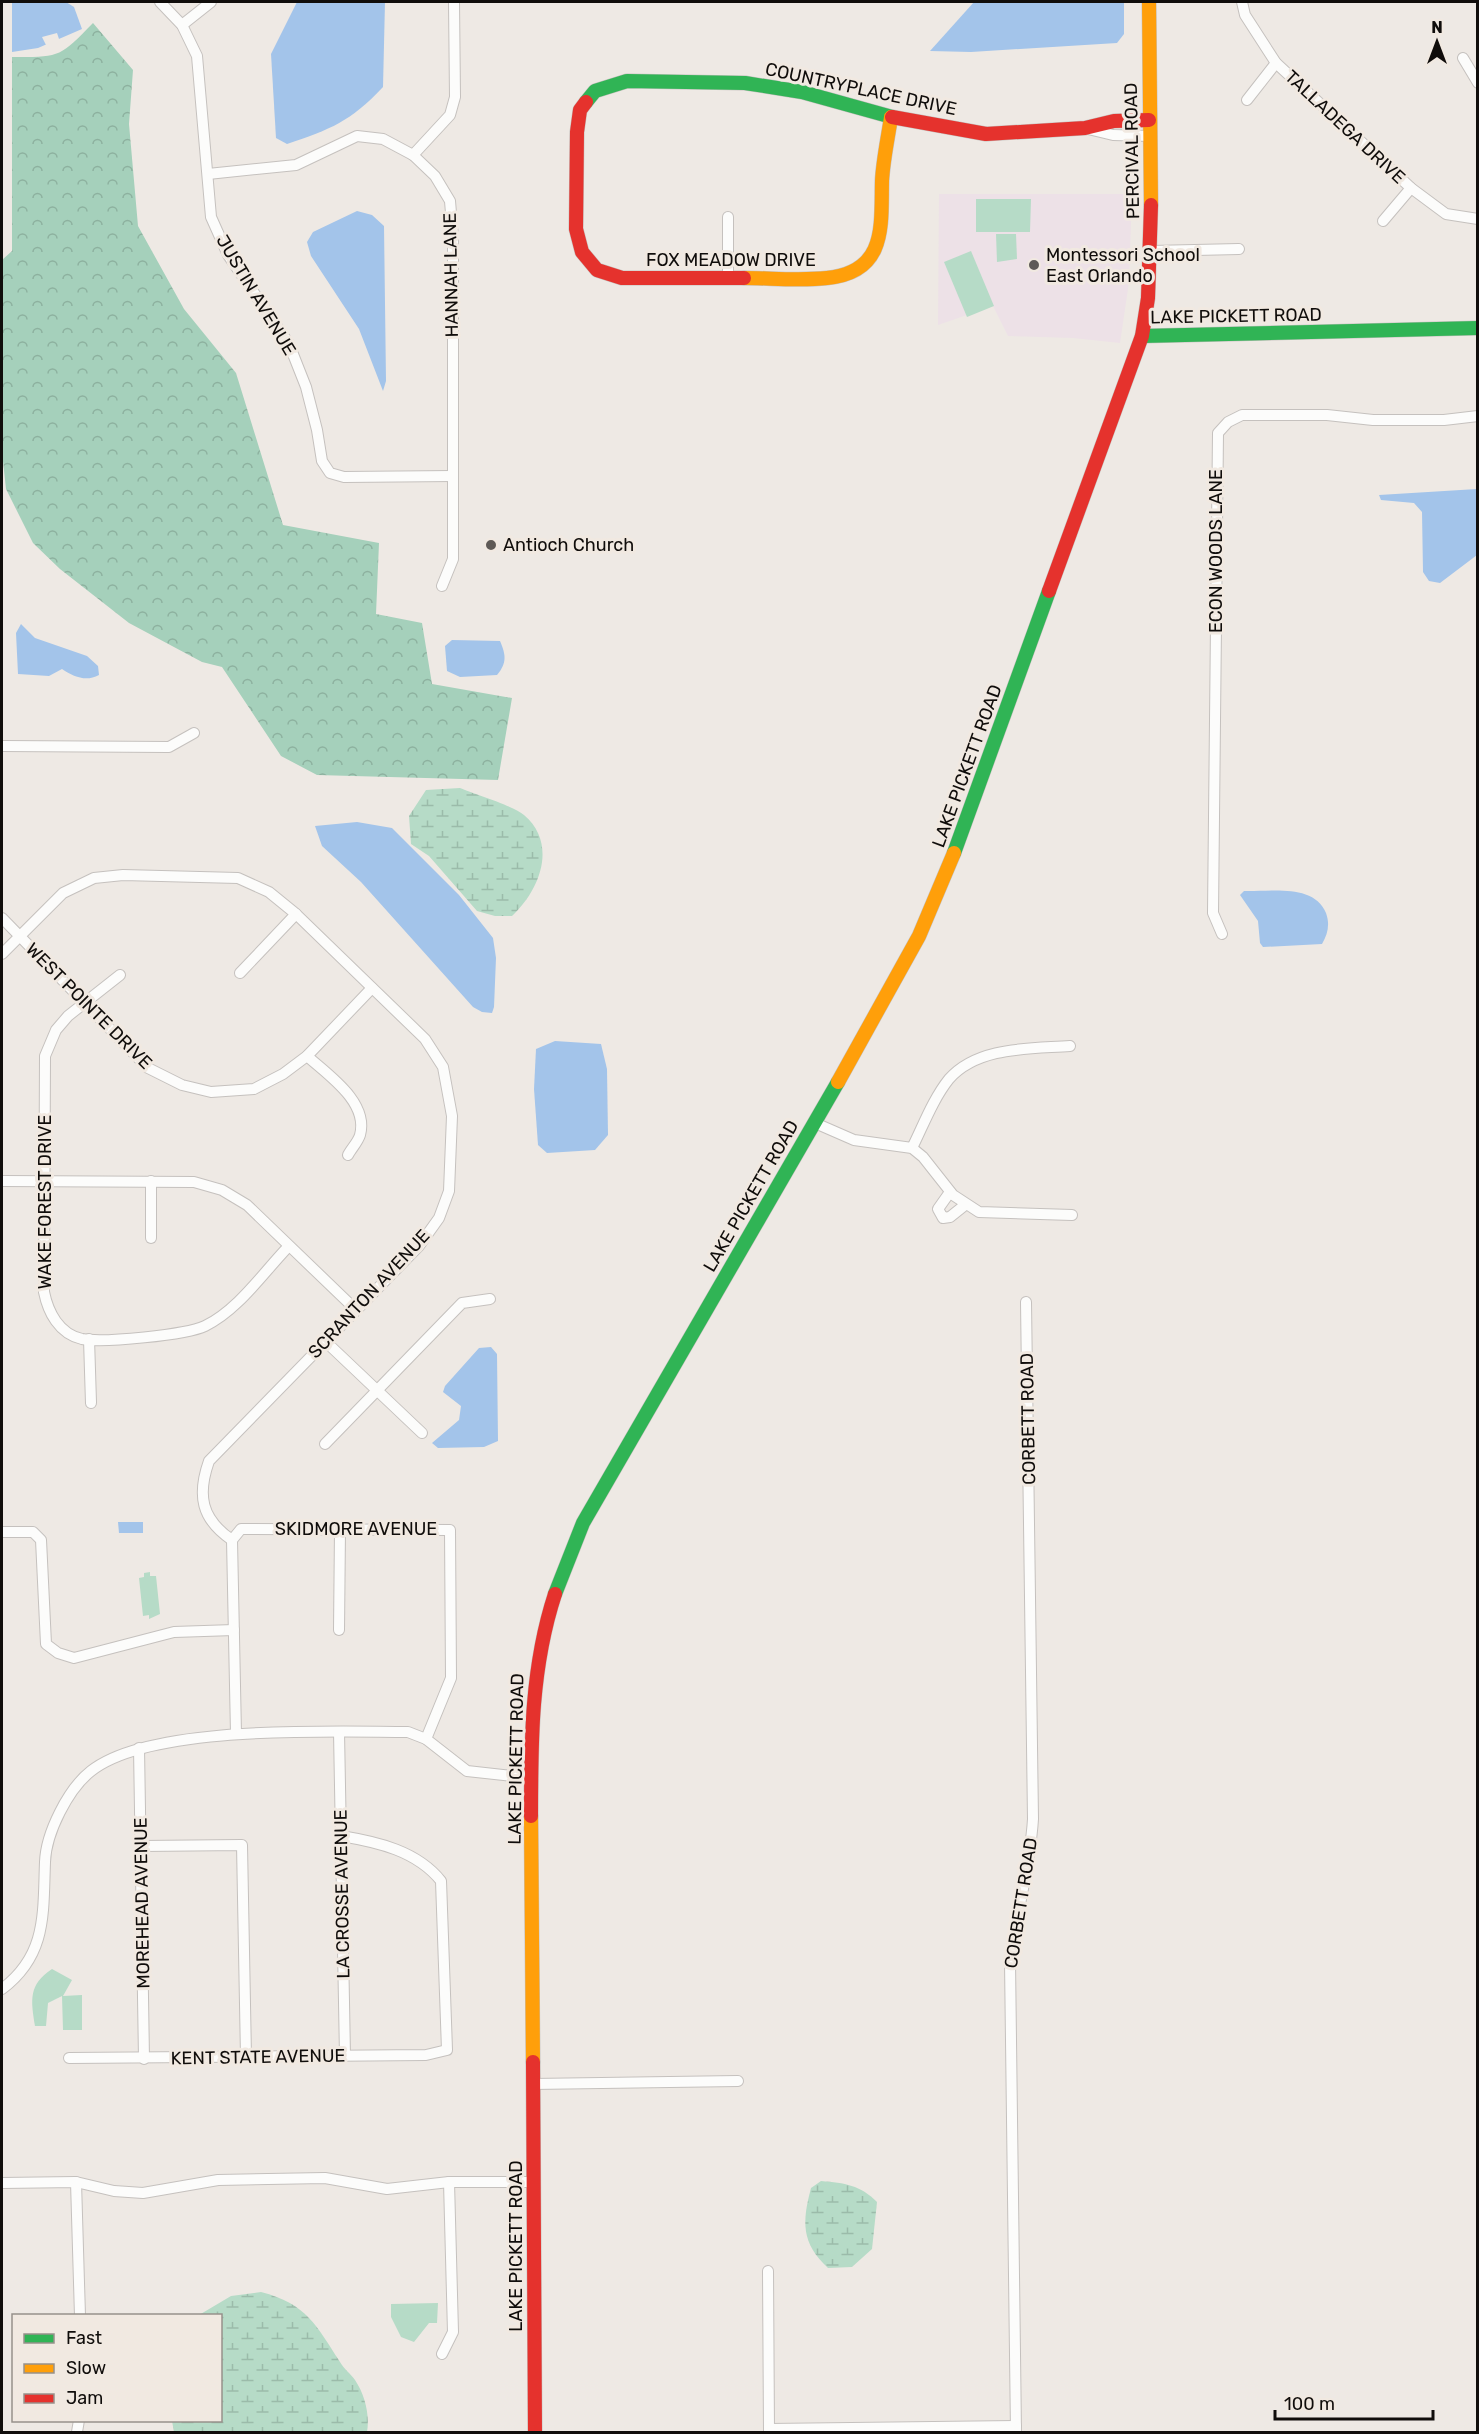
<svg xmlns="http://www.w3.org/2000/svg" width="1479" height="2434" viewBox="0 0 1479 2434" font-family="Rubik,sans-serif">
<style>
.education{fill:#ede1e7}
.green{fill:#b6dbc7}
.forest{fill:url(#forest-crowns)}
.wetland{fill:url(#wetland-marsh)}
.water{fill:#a3c4ea}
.pier{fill:#eee9e4}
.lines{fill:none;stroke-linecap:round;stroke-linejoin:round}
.street-casing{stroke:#c5c1be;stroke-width:12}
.fast-casing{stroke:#c5c1be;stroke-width:15}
.slow-casing{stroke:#c5c1be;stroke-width:15}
.jam-casing{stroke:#c5c1be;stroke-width:15}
.street{stroke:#fcfcfb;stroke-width:10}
.fast{stroke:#30b455;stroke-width:14}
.slow{stroke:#ff9f0a;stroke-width:14}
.jam{stroke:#e5322d;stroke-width:14}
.poi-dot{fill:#5e5a57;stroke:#f1e9e1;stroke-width:2}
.labels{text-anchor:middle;stroke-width:6;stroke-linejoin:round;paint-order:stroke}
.street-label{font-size:18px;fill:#100d0b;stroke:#f1e9e1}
.poi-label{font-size:18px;fill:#100d0b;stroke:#f1e9e1;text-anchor:start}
</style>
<defs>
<pattern id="forest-crowns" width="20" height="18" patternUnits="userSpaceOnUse" patternTransform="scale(1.5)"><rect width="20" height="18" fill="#a5d0bb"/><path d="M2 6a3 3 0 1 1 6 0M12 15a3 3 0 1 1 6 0" fill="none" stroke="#8db19f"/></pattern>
<pattern id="wetland-marsh" width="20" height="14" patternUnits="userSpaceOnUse" patternTransform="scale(1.5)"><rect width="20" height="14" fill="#b6dbc7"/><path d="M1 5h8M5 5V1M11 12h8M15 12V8" fill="none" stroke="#9bbbaa"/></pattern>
</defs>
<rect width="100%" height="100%" fill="#eee9e4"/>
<polygon class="education" points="939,194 1132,194 1129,282 1120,343 1073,338 1008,336 993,306 938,325"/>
<g class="green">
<polygon points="976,199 1031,199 1030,232 976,232"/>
<polygon points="996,234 1016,234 1017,259 997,262"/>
<polygon points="971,251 994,306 967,317 944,262"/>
<polygon points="150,1572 150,1576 156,1576 160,1614 149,1619 149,1615 143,1616 139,1578 144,1577 144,1573"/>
<path d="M52,1969l20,11 -9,16 19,-1v35h-19l-1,-34 -14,7 -2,23h-11c-4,-26 -7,-41 17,-57z"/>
<polygon points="438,2303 437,2323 429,2323 414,2342 401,2337 391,2317 391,2304"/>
</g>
<path class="forest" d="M93,23l40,47 -4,54 9,102 46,83 52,64 47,152 96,18 -3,71 46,9 10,61 80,14 -14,82 -181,-5 -36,-19 -59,-89 -20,-5 -73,-39 -69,-54 -27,-26 -27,-54 -4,-37v-192l10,-9v-194c48,0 47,1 81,-34z"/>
<g class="wetland">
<path d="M460,788c14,6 54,18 64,27 34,29 16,75 -12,101h-17l-18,-5 -48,-55 -18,-12 -2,-28 17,-26z"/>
<path d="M821,2181c24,2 39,4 56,21l-5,47 -20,18 -24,1c-27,-25 -26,-46 -17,-80z"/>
<path d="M261,2292c46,12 55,33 79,70 4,7 11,12 15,18 10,15 15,35 12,52h-193l-2,-11 48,-1v-104l-21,-1 32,-19z"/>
</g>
<g class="water">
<polygon points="12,2 66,2 74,7 82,29 38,48 12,52"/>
<path d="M297,2h88l-2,85c-33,35 -52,42 -96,57l-11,-6 -5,-84z"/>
<polygon points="974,2 1124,2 1124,34 1117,43 971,52 930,51"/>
<polygon points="357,211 372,215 384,226 386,381 383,391 359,329 311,256 307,242 313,232"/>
<polygon points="1477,489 1477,555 1440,583 1429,581 1423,572 1422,512 1414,503 1381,500 1379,495"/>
<path d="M21,624l14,14 52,18 11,10 1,9c-13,7 -25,2 -37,-6l-13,7 -31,-2 -2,-41z"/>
<path d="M452,640l48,1c6,14 7,22 -3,34l-37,2 -13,-6 -2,-25z"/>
<polygon points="357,822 392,828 459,895 493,938 496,958 494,1007 492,1013 482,1012 473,1007 361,882 322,846 315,826"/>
<path d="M1244,891c25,1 70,-8 82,22 4,11 2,21 -4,31l-59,3 -3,-4 -2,-22 -18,-26z"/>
<polygon points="555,1041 601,1044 607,1069 608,1135 595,1150 547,1153 538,1145 534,1089 536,1049"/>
<polygon points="491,1347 497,1354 498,1441 484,1447 438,1448 432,1443 459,1420 461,1406 443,1392 445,1386 479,1348"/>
<polygon points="118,1522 143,1522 143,1533 119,1533"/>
</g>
<polygon class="pier" points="57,33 60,42 47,47 42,37"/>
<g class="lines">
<defs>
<g id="street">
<polyline points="160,2 182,25 197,56 211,217 228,255 289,344 306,387 317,430 322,461 330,473 344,477 453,476"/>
<polyline points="1242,2 1245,15 1276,63 1411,188 1446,214 1478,219"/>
<polyline points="182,25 211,2"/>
<polyline points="1463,58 1478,83"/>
<polyline points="1247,100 1276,63"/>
<polyline points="1088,129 1113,135 1149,136"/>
<polyline points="413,155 450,115 455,97 454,2"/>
<polyline points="208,174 296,165 357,136 383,139 413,155 435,176 450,201 453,237 453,559 442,586"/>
<polyline points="728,217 728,277"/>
<polyline points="1383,221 1411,188"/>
<polyline points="1151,251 1239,249"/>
<polyline points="2,746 169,747 194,733"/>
<polyline points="2,918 148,1068 182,1085 211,1092 254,1089 283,1074 307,1056 372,988"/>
<polyline points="1222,934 1213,913 1218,433 1228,422 1242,415 1327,415 1373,420 1444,420 1478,416"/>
<path d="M2,954l61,-61 31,-15 29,-3 115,3 31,14 27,22 129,125 18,28 9,49 -3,75 -10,27 -20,28 -210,215c-12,34 -8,58 23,79"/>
<polyline points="240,973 296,914"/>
<path d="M120,975l-52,41 -12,14 -11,26 -1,236c4,20 15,42 38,47 21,4 104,-4 123,-13 33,-16 58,-53 83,-79"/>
<path d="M307,1056c21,19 62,46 53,79 -2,7 -9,14 -12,20"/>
<polyline points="815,1123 854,1140 912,1148 923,1157 953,1195 979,1212 1072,1215"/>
<path d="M912,1148c11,-22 21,-49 37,-69 29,-33 82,-30 121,-33"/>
<polyline points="2,1181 194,1182 222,1190 247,1205 355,1309"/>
<polyline points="950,1192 938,1209 943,1218 950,1217 965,1205"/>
<polyline points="151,1238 151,1181"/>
<polyline points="89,1339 91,1403"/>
<polyline points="325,1341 422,1433"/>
<polyline points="325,1444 462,1303 490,1299"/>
<polyline points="2,1532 33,1532 41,1540 46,1644 58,1653 74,1658 174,1632 234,1630"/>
<polyline points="232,1540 241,1529 450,1530 451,1678 426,1739"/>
<polyline points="232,1540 236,1734"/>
<polyline points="339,1630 340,1530"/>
<polyline points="339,1732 345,2056"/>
<polyline points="139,1748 144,2059"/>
<polyline points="142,1846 242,1845 246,2057"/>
<path d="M2,1989c45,-34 41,-75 43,-127 1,-29 23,-73 46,-91 59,-47 241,-39 317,-39l18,7 41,32 64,7"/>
<path d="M69,2058l357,-3 21,-5 -6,-169c-24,-30 -63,-39 -100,-45"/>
<polyline points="533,2084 738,2081"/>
<polyline points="76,2182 80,2316"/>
<polyline points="2,2183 76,2182 114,2191 143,2193 218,2180 325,2178 387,2189 449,2182 533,2182"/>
<polyline points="768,2271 769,2432"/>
<polyline points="442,2354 453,2332 449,2182"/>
<polyline points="769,2429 1016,2426"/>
<polyline points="77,2432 79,2420"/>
<path d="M1016,2432l-6,-470c6,-48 20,-94 23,-143l-7,-517"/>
</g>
<g id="fast">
<polyline points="586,102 595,91 627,81 745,83 802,92 892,117"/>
<polyline points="1142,336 1478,328"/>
<polyline points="954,853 1049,591"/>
<polyline points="555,1594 583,1523 838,1082"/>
</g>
<g id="slow">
<polyline points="1149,2 1151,205"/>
<path d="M744,278c27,0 56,3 83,0 60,-6 54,-52 55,-97 1,-21 6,-43 9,-64"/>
<polyline points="838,1082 919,936 954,853"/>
<polyline points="531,1816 533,2062"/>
</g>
<g id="jam">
<polyline points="586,102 580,110 577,132 576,229 582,252 597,270 622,278 744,278"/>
<polyline points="892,117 986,134 1085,128 1114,121 1149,120"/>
<polyline points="1049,591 1142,336 1148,298 1151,205"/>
<path d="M531,1816c0,-75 0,-149 24,-222"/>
<polyline points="533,2062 535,2432"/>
</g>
</defs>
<use href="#street" class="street-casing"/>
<use href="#fast" class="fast-casing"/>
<use href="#slow" class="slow-casing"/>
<use href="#jam" class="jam-casing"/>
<use href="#street" class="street"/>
<use href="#fast" class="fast"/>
<use href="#slow" class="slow"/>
<use href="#jam" class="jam"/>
</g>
<g class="poi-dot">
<circle cx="1034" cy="265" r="6"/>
<circle cx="491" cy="545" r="6"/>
</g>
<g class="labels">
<g class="street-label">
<text transform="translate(861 89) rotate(12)" y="6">COUNTRYPLACE DRIVE</text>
<text transform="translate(1345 127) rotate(43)" y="6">TALLADEGA DRIVE</text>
<text transform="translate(1132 151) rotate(-91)" y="6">PERCIVAL ROAD</text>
<text x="731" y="266">FOX MEADOW DRIVE</text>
<text transform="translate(451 275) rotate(-91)" y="6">HANNAH LANE</text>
<text transform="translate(256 295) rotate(59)" y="6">JUSTIN AVENUE</text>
<text transform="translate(1236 316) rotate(-1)" y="6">LAKE PICKETT ROAD</text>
<text transform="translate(1216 551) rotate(-90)" y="6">ECON WOODS LANE</text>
<text transform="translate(967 766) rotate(-70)" y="6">LAKE PICKETT ROAD</text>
<text transform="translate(89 1006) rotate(45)" y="6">WEST POINTE DRIVE</text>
<text transform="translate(751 1196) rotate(-60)" y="6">LAKE PICKETT ROAD</text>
<text transform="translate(45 1202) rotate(-90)" y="6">WAKE FOREST DRIVE</text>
<text transform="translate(369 1294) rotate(-47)" y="6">SCRANTON AVENUE</text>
<text transform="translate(1028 1419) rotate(-91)" y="6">CORBETT ROAD</text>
<text x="356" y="1535">SKIDMORE AVENUE</text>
<text transform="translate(516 1759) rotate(-89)" y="6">LAKE PICKETT ROAD</text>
<text transform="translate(342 1894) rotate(-91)" y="6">LA CROSSE AVENUE</text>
<text transform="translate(142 1903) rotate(-91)" y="6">MOREHEAD AVENUE</text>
<text transform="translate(1021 1903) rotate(-81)" y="6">CORBETT ROAD</text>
<text transform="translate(258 2057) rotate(-1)" y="6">KENT STATE AVENUE</text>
<text transform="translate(516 2246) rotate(-90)" y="6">LAKE PICKETT ROAD</text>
</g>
<g class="poi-label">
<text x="1046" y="261">Montessori School<tspan x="1046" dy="21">East Orlando</tspan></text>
<text x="503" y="551">Antioch Church</text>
</g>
</g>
<rect width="1479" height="2434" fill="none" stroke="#100d0b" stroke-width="6"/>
<rect x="12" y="2314" width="210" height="108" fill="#f1e9e1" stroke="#97918b" stroke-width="1.5"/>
<rect x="24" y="2334" width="30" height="9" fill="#30b455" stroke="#97918b" stroke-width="1.5"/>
<text x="66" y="2344" font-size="18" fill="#100d0b">Fast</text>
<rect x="24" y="2364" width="30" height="9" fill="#ff9f0a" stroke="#97918b" stroke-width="1.5"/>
<text x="66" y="2374" font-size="18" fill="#100d0b">Slow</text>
<rect x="24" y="2394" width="30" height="9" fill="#e5322d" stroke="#97918b" stroke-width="1.5"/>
<text x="66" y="2404" font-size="18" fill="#100d0b">Jam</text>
<g transform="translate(1437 42)" stroke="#f1e9e1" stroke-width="4.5" paint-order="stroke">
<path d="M0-4.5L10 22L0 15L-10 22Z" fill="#100d0b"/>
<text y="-9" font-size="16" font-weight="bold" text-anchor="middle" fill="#100d0b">N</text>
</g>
<path d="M1275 2410v9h158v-9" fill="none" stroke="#100d0b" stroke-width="3"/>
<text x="1284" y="2410" font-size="18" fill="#100d0b" stroke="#f1e9e1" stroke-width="4.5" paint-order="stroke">100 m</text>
</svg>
